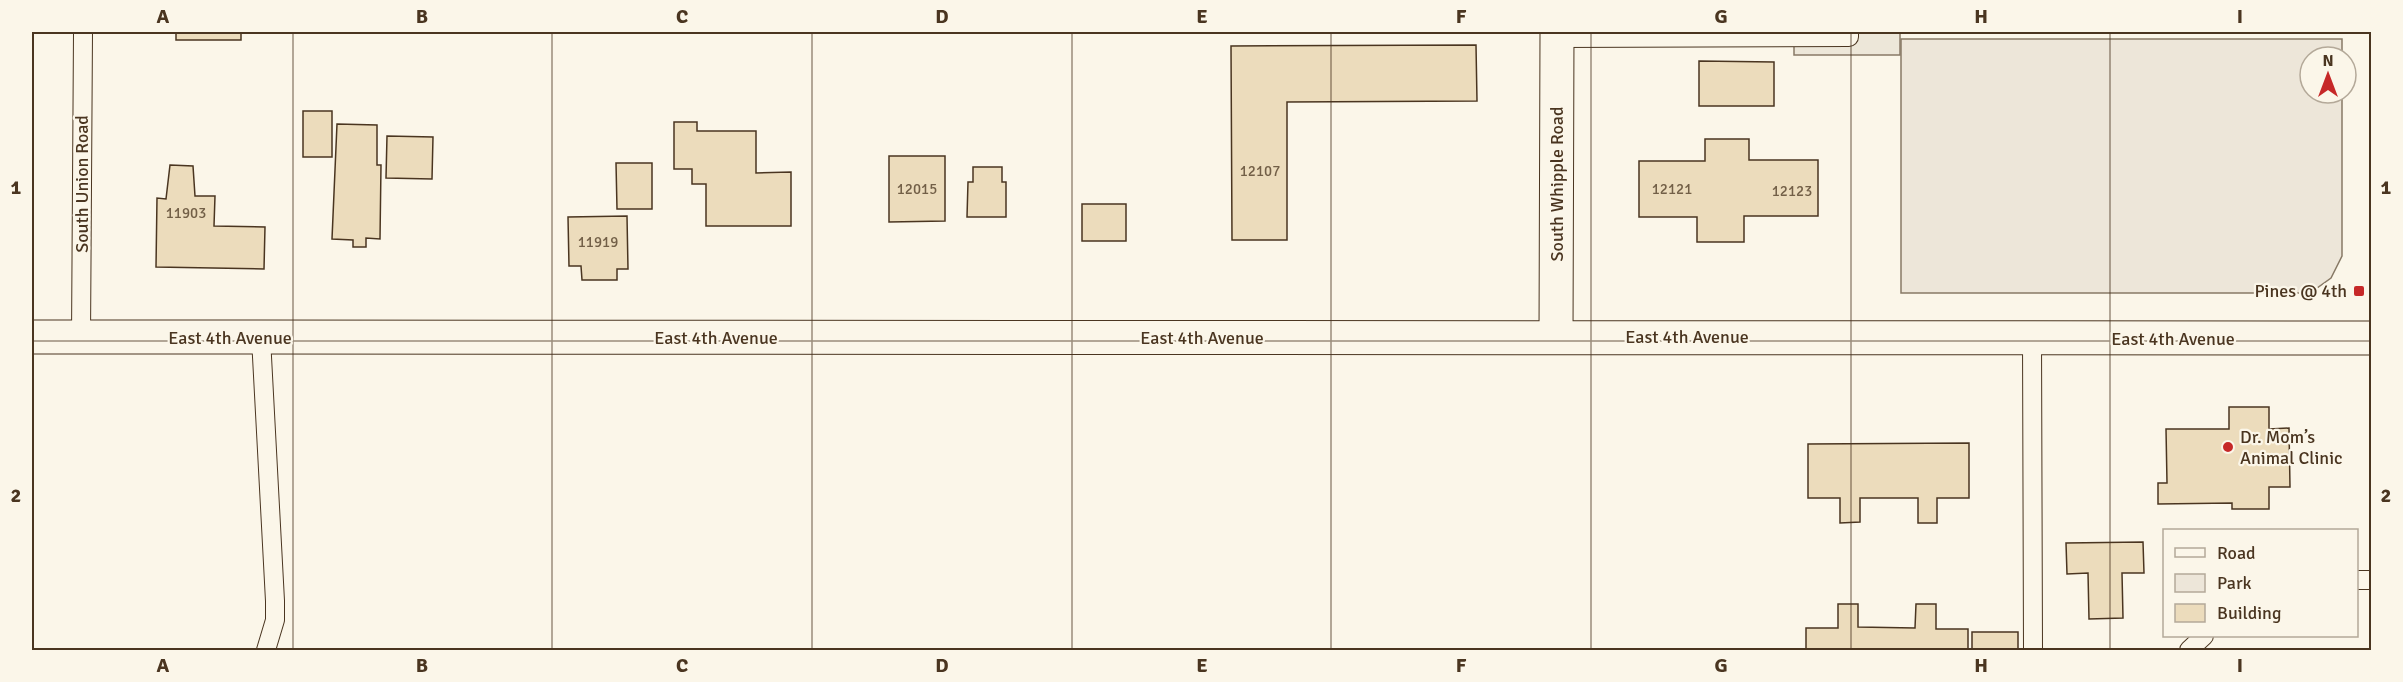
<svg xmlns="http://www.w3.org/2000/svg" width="2403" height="682" viewBox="0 0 2403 682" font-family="Signika,sans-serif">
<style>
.green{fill:#ede6d9;stroke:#887966;stroke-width:1.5}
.parking{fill:#ede7d9;stroke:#887966;stroke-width:1.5}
.building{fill:#ecdcbc;stroke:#4a3520;stroke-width:1.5}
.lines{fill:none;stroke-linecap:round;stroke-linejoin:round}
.service-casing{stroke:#4a3520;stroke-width:20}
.minor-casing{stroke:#4a3520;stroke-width:35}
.tertiary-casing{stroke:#4a3520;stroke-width:35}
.service{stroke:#fbf6e9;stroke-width:18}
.minor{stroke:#fbf6e9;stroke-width:33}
.tertiary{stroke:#fbf6e9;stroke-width:33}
.grid{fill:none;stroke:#4a3520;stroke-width:1.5;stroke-opacity:0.55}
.poi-dot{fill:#c62828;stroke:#fbf6e9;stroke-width:2}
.labels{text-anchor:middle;stroke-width:4.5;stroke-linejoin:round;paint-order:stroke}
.number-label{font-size:15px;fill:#725f47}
.street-label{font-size:18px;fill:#4a3520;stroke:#fbf6e9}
.poi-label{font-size:18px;fill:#4a3520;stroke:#fbf6e9;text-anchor:end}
.neatline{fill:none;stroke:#4a3520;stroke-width:2}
.grid-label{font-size:20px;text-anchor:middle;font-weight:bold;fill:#4a3520}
</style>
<rect width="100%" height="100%" fill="#fbf6e9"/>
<polygon class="green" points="1901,39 2342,39 2342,57 2310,57 2310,93 2342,93 2342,256 2331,278 2310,293 1901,293"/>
<rect class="parking" x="1794" y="32" width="106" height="23"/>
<g class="building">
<rect x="176" y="32" width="65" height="8"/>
<polygon points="1476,45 1477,101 1287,102 1287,240 1232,240 1231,46"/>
<polygon points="1699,61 1774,62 1774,106 1699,106"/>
<rect x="303" y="111" width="29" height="46"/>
<polygon points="674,122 697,122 697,131 756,131 756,173 791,172 791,226 706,226 706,184 692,184 692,169 674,169"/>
<polygon points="337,124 377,125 377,165 381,165 380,239 366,238 366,247 353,247 353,240 332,239"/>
<polygon points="387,136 433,137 432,179 386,178"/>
<polygon points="1705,139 1749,139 1749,160 1818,160 1818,216 1744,216 1744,242 1697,242 1697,217 1639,217 1639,161 1705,161"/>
<polygon points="889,156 945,156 945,221 889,222"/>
<polygon points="616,163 652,163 652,209 617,209"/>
<polygon points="170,165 193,166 195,196 215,196 214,226 265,227 264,269 156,267 157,198 166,199"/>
<polygon points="973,167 1002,167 1002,182 1006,182 1006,217 967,217 968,182 973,182"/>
<rect x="1082" y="204" width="44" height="37"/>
<polygon points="627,216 628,269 617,269 617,280 582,280 581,266 569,266 568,217"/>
<polygon points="2229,407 2269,407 2269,429 2289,428 2290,487 2269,487 2269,509 2232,509 2232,503 2158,504 2158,483 2167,483 2166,429 2229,429"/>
<polygon points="1969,443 1969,498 1937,498 1937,523 1918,523 1918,498 1860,498 1860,522 1840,523 1840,498 1808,498 1808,444"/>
<polygon points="2143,542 2144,573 2122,573 2123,618 2089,619 2088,573 2067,574 2066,543"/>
<polygon points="1838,604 1858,604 1858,627 1915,628 1916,604 1936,604 1936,629 1968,629 1968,650 1806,650 1806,628 1838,628"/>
<rect x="1972" y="632" width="46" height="18"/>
</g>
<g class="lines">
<defs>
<g id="service">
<polyline points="1557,38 1849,37 1849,32"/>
<polyline points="81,337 83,32"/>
<polyline points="261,338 275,601 275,620 266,650"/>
<polyline points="2032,338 2033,650"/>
<polyline points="2356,580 2372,580"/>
<polyline points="2189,650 2204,636"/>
</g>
<polyline id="minor" points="1556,337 1557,32"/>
<polyline id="tertiary" points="32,337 2372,338"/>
</defs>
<use href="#service" class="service-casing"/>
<use href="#minor" class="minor-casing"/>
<use href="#tertiary" class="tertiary-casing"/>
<use href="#service" class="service"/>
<use href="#minor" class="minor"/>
<use href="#tertiary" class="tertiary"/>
</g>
<path class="grid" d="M293,32v618M552,32v618M812,32v618M1072,32v618M1331,32v618M1591,32v618M1851,32v618M2110,32v618M32,341h2340"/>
<g class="poi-dot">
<rect x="2353" y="285" width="12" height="12" rx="3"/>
<circle cx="2228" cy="447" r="6"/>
</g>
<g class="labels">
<g class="number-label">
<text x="1260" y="176">12107</text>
<text x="917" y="194">12015</text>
<text x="1672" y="194">12121</text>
<text x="1792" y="196">12123</text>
<text x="186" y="218">11903</text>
<text x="598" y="247">11919</text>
</g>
<g class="street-label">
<text transform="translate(82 184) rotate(-90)" y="6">South Union Road</text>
<text transform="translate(1557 184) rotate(-90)" y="6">South Whipple Road</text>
<text x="1687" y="343">East 4th Avenue</text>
<text x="230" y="344">East 4th Avenue</text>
<text x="716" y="344">East 4th Avenue</text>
<text x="1202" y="344">East 4th Avenue</text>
<text x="2173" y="345">East 4th Avenue</text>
</g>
<g class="poi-label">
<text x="2347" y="297">Pines @ 4th</text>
<text x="2240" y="443" text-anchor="start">Dr. Mom’s<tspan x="2240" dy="21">Animal Clinic</tspan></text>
</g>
</g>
<rect width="2403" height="682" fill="none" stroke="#fbf6e9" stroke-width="66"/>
<rect x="2163" y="529" width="195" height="108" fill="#fbf6e9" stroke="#b4a999" stroke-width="1.5"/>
<rect x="2175" y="548" width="30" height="9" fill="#fbf6e9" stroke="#b4a999" stroke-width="1.5"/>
<text x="2217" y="559" font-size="18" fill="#4a3520">Road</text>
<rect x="2175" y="574" width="30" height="18" fill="#ede6d9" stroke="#b4a999" stroke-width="1.5"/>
<text x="2217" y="589" font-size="18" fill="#4a3520">Park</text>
<rect x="2175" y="604" width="30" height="18" fill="#ecdcbc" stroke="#b4a999" stroke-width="1.5"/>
<text x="2217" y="619" font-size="18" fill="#4a3520">Building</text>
<g transform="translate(2328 75)"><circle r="28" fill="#fbf6e9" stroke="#b4a999" stroke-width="1.5"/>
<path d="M0-4.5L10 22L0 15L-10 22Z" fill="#c62828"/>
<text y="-9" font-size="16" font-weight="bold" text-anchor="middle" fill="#4a3520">N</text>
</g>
<rect x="33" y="33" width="2337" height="616" class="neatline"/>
<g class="grid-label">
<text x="163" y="23">A</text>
<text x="422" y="23">B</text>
<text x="682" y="23">C</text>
<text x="942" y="23">D</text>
<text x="1202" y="23">E</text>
<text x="1461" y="23">F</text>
<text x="1721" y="23">G</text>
<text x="1981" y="23">H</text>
<text x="2240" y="23">I</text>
<text x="16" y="194">1</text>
<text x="2386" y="194">1</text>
<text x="16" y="502">2</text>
<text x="2386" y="502">2</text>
<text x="163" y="672">A</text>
<text x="422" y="672">B</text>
<text x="682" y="672">C</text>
<text x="942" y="672">D</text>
<text x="1202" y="672">E</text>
<text x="1461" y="672">F</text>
<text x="1721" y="672">G</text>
<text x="1981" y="672">H</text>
<text x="2240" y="672">I</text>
</g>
</svg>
